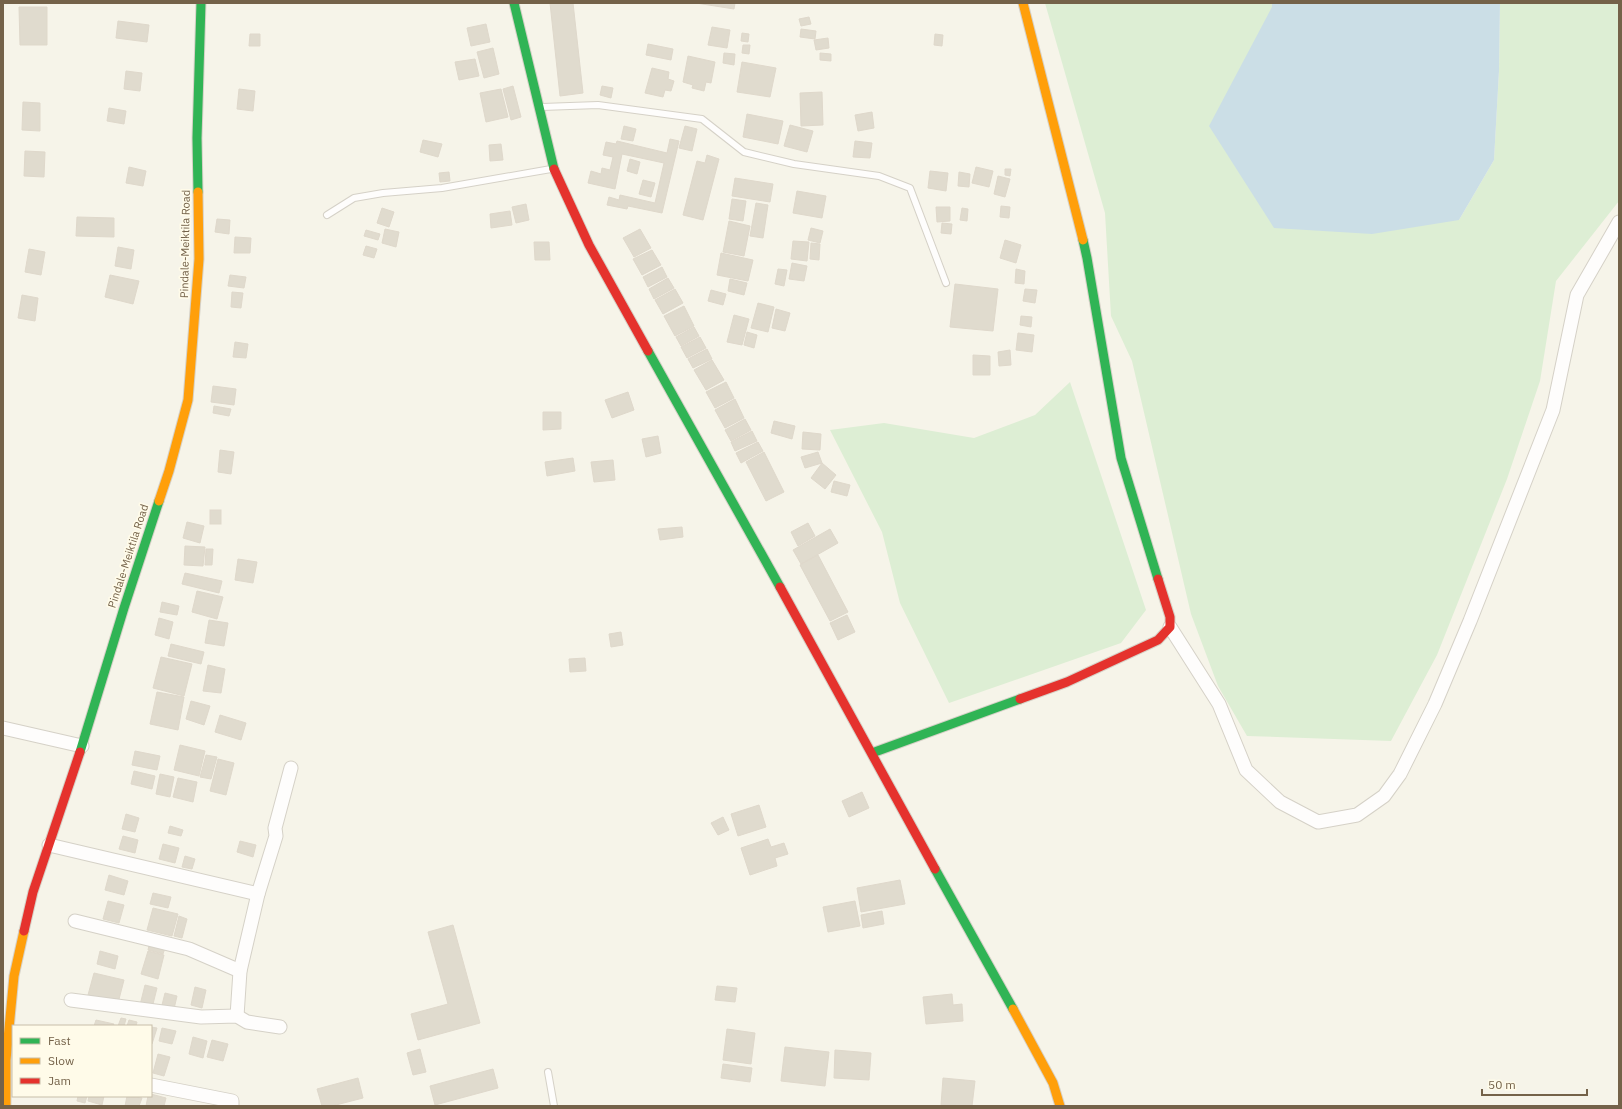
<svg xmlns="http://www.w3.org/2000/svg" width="1622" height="1109" viewBox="0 0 1622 1109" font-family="'IBM Plex Sans',sans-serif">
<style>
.green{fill:#ddeed4}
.water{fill:#cbdee6}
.building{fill:#e0dbce;stroke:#dfd8cb}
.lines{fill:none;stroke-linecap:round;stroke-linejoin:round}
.lane-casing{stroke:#d5d1c7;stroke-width:8}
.street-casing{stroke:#d5d1c7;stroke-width:15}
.fast-casing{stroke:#d6d1c7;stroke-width:11}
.slow-casing{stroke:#d6d1c7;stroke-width:11}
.jam-casing{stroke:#d6d1c7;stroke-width:11}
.lane{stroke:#fefdfc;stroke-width:6}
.street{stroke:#fefdfc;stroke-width:13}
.fast{stroke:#30b455;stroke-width:9}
.slow{stroke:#ff9f0a;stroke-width:9}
.jam{stroke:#e5322d;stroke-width:9}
.labels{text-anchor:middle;stroke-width:3.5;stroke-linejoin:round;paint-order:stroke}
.street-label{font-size:11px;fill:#746249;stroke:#fffbe9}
</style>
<rect width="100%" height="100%" fill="#f6f4e9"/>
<g class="green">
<polygon points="1045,3 1272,3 1272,7 1459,220 1494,160 1499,71 1500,3 1619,3 1619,201 1556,281 1540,381 1507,479 1437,655 1391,741 1247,736 1218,686 1191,614 1132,361 1111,316 1105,213"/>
<polygon points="1070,382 1146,610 1121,643 949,703 900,603 882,532 830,430 884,423 974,438 1035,415"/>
</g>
<polygon class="water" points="1272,3 1500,3 1499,71 1494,160 1459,220 1372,234 1274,228 1209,126 1272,7"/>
<g class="building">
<polygon points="550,3 573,3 583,93 560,96"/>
<polygon points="696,3 735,3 734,9"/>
<polygon points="19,7 47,7 47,45 20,45"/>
<polygon points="809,17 811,24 801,26 799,19"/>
<polygon points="118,21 149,25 147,42 116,38"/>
<polygon points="486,24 490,42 471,46 467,28"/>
<polygon points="712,27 730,30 727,48 708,45"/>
<polygon points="801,29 816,31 815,39 800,37"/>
<polygon points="742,33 749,34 748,42 741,41"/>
<polygon points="250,34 260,34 260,46 249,46"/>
<polygon points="935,34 943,35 942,46 934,45"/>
<polygon points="828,38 829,48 816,50 814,40"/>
<polygon points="648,44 673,49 671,60 646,55"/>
<polygon points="743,45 750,45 749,54 742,53"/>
<polygon points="493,48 499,74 484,78 477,52"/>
<polygon points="724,53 735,54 734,65 723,63"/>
<polygon points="820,53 831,54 831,61 820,60"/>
<polygon points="688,56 715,62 711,83 706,82 704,91 692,88 693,85 683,82"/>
<polygon points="475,59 479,76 459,80 455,62"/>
<polygon points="742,62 776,68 770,97 737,92"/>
<polygon points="652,68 669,72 668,79 674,81 671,91 665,90 663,97 645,93"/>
<polygon points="126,71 142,73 140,91 124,89"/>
<polygon points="513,86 521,117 511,120 503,89"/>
<polygon points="602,86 613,88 611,98 600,95"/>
<polygon points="239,89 255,91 253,111 237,109"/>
<polygon points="501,89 508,117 486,122 480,93"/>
<polygon points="822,92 823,125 801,126 800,93"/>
<polygon points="23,102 40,103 40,131 22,130"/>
<polygon points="109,108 126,111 124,124 107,121"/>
<polygon points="872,112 874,128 858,131 855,115"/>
<polygon points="747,114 783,121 778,144 743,137"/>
<polygon points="790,125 813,131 807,152 784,146"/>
<polygon points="624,126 636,129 633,141 621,139"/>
<polygon points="685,126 697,129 692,151 679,148"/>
<polygon points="670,139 679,141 662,213 628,206 627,209 607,205 609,197 619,200 620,195 655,203 664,163 622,154 615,189 588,183 591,171 601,174 602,168 610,170 613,157 603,155 606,142 616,144 617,141 667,153"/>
<polygon points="423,140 442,144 438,157 420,152"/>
<polygon points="855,141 872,143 870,158 853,157"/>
<polygon points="501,144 503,160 490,161 489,145"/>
<polygon points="25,151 45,152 44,177 24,176"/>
<polygon points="707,155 719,159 703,220 683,215 697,161 705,163"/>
<polygon points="630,159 640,162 637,174 627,171"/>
<polygon points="129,167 146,171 143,186 126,183"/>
<polygon points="976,167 993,171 989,187 972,183"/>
<polygon points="1005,169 1011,169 1010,176 1005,175"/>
<polygon points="930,171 948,173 946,191 928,188"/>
<polygon points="449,172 450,181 440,182 439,173"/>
<polygon points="959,172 970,174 969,187 958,186"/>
<polygon points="998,176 1010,179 1005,197 994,194"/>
<polygon points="735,178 773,184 770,202 732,196"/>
<polygon points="643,180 655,183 651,197 639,194"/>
<polygon points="797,191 826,196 822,218 793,213"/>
<polygon points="732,199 746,201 743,221 729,219"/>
<polygon points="756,203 768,205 763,238 750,236"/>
<polygon points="526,204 529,220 516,223 512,207"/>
<polygon points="1001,206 1010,207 1009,218 1000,217"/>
<polygon points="936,207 950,207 950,221 937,222"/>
<polygon points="382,208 394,212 389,227 377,223"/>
<polygon points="962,208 968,209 967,221 960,220"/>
<polygon points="510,211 512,225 491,228 490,214"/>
<polygon points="77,217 114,218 114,237 76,236"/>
<polygon points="217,219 230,220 229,234 215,232"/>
<polygon points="729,221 750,226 744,256 723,252"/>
<polygon points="942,223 952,224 951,234 941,233"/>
<polygon points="811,228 823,231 820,243 808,240"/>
<polygon points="385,229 399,232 396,247 382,243"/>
<polygon points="640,229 651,248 634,257 623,238"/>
<polygon points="366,230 380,234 378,240 364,236"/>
<polygon points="235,237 251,238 250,253 234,253"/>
<polygon points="1005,240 1021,245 1016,263 1000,258"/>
<polygon points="793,241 809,242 807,261 791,259"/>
<polygon points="534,242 549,242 550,260 535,260"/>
<polygon points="811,243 820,244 819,260 810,259"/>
<polygon points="366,246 377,249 374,258 363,255"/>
<polygon points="118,247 134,250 131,269 115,266"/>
<polygon points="29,249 45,252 41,275 25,272"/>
<polygon points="652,250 661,265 642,275 633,259"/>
<polygon points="721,253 753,260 748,281 717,275"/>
<polygon points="792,263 807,266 804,281 789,279"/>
<polygon points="662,267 667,277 648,287 643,277"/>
<polygon points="778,269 787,270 784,286 775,284"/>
<polygon points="1016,269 1025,271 1024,284 1015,283"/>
<polygon points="110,275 139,281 133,304 105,297"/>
<polygon points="230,275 246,277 244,288 228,286"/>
<polygon points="668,278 674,288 654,299 649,289"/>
<polygon points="730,279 747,283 744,295 728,291"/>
<polygon points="955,284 998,289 993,331 950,327"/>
<polygon points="675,289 683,303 663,314 655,300"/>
<polygon points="1025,289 1037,290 1035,303 1023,301"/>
<polygon points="711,290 726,294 723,305 708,301"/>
<polygon points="232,292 243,293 241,308 231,307"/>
<polygon points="22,295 38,298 35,321 18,318"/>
<polygon points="758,303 774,307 768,332 751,328"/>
<polygon points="684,306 694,326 675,336 664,316"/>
<polygon points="776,309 790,313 785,331 772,328"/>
<polygon points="734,315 749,319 742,345 727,342"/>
<polygon points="1021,316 1032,317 1031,327 1020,325"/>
<polygon points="694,327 699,336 681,346 676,337"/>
<polygon points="747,332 757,335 754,348 744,345"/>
<polygon points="1018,333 1034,335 1032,352 1016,350"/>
<polygon points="700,337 706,348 687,358 681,347"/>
<polygon points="235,342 248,344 246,358 233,357"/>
<polygon points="707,349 712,359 693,368 688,359"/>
<polygon points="1010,350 1011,365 999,366 998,352"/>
<polygon points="973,355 990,356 990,375 973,375"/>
<polygon points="712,360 724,380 706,390 694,370"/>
<polygon points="726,382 734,398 715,408 706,392"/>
<polygon points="213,386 236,389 234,405 211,402"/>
<polygon points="628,392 634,410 612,418 605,400"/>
<polygon points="735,399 744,418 725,428 715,410"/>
<polygon points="214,406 231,409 229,416 213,413"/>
<polygon points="543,412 561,412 561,429 543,430"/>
<polygon points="745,419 751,430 731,441 725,430"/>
<polygon points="774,421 795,426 792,439 771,433"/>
<polygon points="752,431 757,441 735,451 731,442"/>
<polygon points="803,432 821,434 820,450 802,449"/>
<polygon points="658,436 661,453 646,457 642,439"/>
<polygon points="758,442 763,451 741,463 736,453"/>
<polygon points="220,450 234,452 231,474 218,472"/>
<polygon points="764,452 784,492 766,501 746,462"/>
<polygon points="818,452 822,463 805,468 801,457"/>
<polygon points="573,458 575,471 547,476 545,462"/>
<polygon points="613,460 615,480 594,482 591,462"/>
<polygon points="822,463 836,475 825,489 811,478"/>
<polygon points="834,481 850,485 847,496 831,492"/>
<rect x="210" y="510" width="11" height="14"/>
<polygon points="187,522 204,526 200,543 183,538"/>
<polygon points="808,523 815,536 798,546 791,532"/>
<polygon points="682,527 683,537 660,540 658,529"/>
<polygon points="830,529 838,543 801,564 793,550"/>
<polygon points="185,546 205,547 203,566 184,565"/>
<polygon points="206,549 213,549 212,565 205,565"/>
<polygon points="818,555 848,612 830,621 800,565"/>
<polygon points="238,559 257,562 253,583 235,580"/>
<polygon points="185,573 222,581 219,593 182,584"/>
<polygon points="197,591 223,597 217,619 192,612"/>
<polygon points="162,602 179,606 177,615 160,612"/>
<polygon points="847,615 855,632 838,640 830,623"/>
<polygon points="159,618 173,622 169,639 155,635"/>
<polygon points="209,620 228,623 224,646 205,643"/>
<polygon points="621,632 623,645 611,647 609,634"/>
<polygon points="171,644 204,652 201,664 168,656"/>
<polygon points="161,657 192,664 184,696 153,688"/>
<polygon points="585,658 586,671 570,672 569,659"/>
<polygon points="208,665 225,669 221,693 203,691"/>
<polygon points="157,692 184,697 178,730 150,724"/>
<polygon points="191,701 210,706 204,725 186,719"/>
<polygon points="220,715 246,723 241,740 215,732"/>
<polygon points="180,745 205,751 199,776 174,770"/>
<polygon points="135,751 160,756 157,770 132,765"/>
<polygon points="206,755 217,757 211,779 200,777"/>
<polygon points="218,759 234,763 226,795 210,791"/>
<polygon points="134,771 155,776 152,789 131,784"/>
<polygon points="160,774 174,777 170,797 156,794"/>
<polygon points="178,778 197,782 193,802 173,797"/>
<polygon points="862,792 869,808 849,817 842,801"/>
<polygon points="759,805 766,827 738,836 731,814"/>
<polygon points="126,814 139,818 135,832 122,829"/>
<polygon points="723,817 729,830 718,835 711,823"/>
<polygon points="170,826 183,830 181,836 168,833"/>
<polygon points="123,836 138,840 135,853 119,849"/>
<polygon points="768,839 771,847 784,843 788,854 775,858 777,866 750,875 741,848"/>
<polygon points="240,841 256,845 253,857 237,852"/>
<polygon points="163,844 179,848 175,863 159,859"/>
<polygon points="185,856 195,859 192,869 182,867"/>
<polygon points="109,875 128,881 124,895 105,890"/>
<polygon points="900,880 905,904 861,912 857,888"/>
<polygon points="153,893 171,897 168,908 150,904"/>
<polygon points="108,901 124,905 119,923 103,919"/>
<polygon points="855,901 860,926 828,932 823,907"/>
<polygon points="153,908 178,914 172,936 147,930"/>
<polygon points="882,911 884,924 863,928 861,915"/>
<polygon points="179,916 187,919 182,938 174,936"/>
<polygon points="453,925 480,1023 418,1040 411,1014 448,1004 428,932"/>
<polygon points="150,941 166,945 163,954 148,950"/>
<polygon points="100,951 118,956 115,969 97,964"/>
<polygon points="148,951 164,955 158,979 141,974"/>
<polygon points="94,973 124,980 118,1003 88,995"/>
<polygon points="145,985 157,988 152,1008 140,1005"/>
<polygon points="717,986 737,988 735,1002 715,1000"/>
<polygon points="195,987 206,990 202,1008 191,1005"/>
<polygon points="165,993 177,996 174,1009 162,1005"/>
<polygon points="952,994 953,1005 962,1004 963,1021 926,1024 923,997"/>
<polygon points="121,1018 126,1019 124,1026 118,1026"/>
<polygon points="96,1020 114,1024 113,1026 94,1026"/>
<polygon points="129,1020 137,1022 136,1026 127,1026"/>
<polygon points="151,1027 157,1028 152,1044 151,1044"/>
<polygon points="162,1028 176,1031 172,1044 159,1041"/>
<polygon points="727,1029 755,1033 751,1064 723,1060"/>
<polygon points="193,1037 207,1041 203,1058 189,1054"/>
<polygon points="212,1040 228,1044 223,1061 207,1057"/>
<polygon points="785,1047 829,1052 825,1086 781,1081"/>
<polygon points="420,1049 426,1072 413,1075 407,1053"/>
<polygon points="835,1050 871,1053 869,1080 834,1078"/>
<polygon points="158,1054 170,1057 164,1076 153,1073"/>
<polygon points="723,1064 752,1068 750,1082 721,1078"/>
<polygon points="493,1069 498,1088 435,1105 430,1086"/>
<polygon points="358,1078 363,1098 332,1106 322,1106 317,1089"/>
<polygon points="943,1078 975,1081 972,1106 941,1105"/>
<polygon points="151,1094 166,1098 164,1106 146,1106 148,1096 151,1096"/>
<polygon points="78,1096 87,1096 85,1103 77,1101"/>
<polygon points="89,1096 104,1096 102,1105 88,1101"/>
<polygon points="127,1096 142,1098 139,1106 125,1106"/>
</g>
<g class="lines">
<defs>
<g id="lane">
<polyline points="542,107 598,105 702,119 744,152 794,164 879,176 910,188 946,283"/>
<polyline points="327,215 354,198 383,193 442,188 551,169"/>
<polyline points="548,1072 554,1106"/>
</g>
<g id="street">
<polyline points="1170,627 1219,704 1246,770 1280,802 1318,822 1357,815 1384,796 1400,774 1435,704 1470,621 1553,410 1577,295 1619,222"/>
<polyline points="3,728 82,746"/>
<polyline points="49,845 258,894"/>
<polyline points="75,921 189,949 240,971"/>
<polyline points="71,1000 201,1017 237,1016 247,1022 280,1027"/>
<polyline points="237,1016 240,971 258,894 276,836 275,828 291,768"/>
<polyline points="151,1085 232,1101 232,1106"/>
</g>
<g id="fast">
<polyline points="514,3 554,169"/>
<polyline points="198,192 197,138 201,3"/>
<polyline points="1083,240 1087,258 1121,458 1158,579"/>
<polyline points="648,351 780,587"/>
<polyline points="80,752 124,608 159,501"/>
<polyline points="872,753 1020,699"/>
<polyline points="935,869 1013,1009"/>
</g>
<g id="slow">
<polyline points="1023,3 1083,240"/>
<polyline points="159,501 169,471 188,400 199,259 198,192"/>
<polyline points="1013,1009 1053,1083 1060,1106"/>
<polyline points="6,1106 6,1060 14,976 24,931"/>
</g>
<g id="jam">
<polyline points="554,169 589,245 648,351"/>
<polyline points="780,587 935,869"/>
<polyline points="1020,699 1067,682 1158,640 1170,627 1170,617 1158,579"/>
<polyline points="24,931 33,892 80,752"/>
</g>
</defs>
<use href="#lane" class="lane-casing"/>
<use href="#street" class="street-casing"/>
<use href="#fast" class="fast-casing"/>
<use href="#slow" class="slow-casing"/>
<use href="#jam" class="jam-casing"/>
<use href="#lane" class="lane"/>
<use href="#street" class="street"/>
<use href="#fast" class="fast"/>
<use href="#slow" class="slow"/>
<use href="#jam" class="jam"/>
</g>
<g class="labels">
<g class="street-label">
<text transform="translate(185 244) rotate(-89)" y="4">Pindale-Meiktila Road</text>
<text transform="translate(128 556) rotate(-72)" y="4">Pindale-Meiktila Road</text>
</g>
</g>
<rect width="1622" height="1109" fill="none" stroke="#746249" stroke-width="8"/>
<rect x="12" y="1025" width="140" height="72" fill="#fffbe9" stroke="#c7bea9"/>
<rect x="20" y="1038" width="20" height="6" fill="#30b455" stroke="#c7bea9"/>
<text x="48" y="1045" font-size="12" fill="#746249">Fast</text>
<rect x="20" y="1058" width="20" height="6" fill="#ff9f0a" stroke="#c7bea9"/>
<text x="48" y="1065" font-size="12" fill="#746249">Slow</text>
<rect x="20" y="1078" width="20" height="6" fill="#e5322d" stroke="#c7bea9"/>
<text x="48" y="1085" font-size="12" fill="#746249">Jam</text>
<path d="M1482 1089v6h105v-6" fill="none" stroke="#746249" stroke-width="2"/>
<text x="1488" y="1089" font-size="12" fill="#746249" stroke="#fffbe9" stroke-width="3" paint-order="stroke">50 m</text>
</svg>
